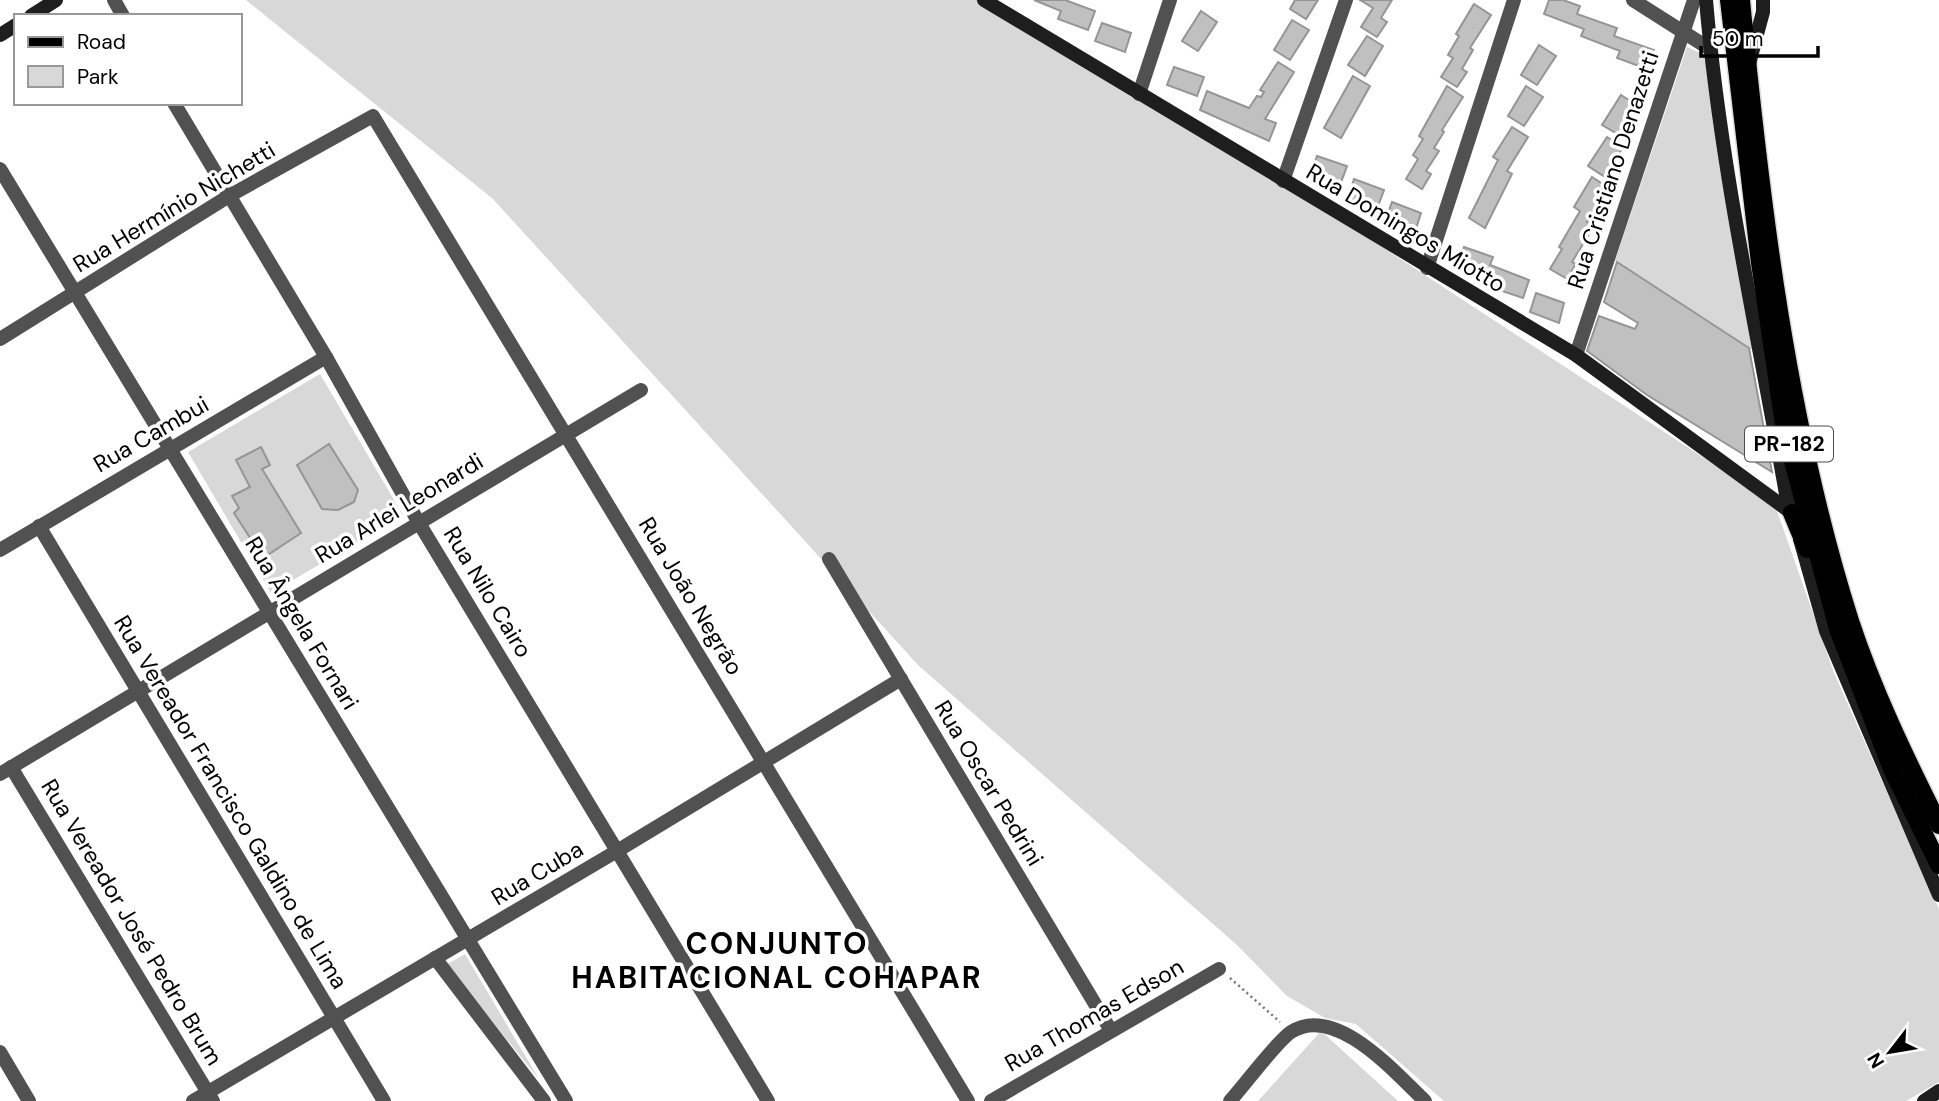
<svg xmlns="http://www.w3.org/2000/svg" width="1939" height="1101" viewBox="0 0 1939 1101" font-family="'DM Sans',sans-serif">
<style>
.green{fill:#d8d8d8}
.building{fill:#c0c0c0;stroke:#959595;stroke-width:2}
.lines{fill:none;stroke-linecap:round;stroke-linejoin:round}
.primary-casing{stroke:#dbdbdb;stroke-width:21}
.path{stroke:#737373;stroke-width:2.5;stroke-dasharray:2 3.5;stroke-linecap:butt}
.street{stroke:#515151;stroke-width:14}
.secondary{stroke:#1e1e1e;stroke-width:14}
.primary{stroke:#000;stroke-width:18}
.labels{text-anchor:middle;stroke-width:7;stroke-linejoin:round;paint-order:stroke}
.shield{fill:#fff;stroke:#4c4c4c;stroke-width:2}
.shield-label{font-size:21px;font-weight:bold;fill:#000}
.street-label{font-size:23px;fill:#000;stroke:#fff}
.district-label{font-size:30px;font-weight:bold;letter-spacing:2px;fill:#000;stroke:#fff}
</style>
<rect width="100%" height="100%" fill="#fff"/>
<g class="green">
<polygon points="246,0 982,0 1283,182 1762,496 1777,511 1834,673 1939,909 1939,1082 1906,1101 1444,1101 1356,1024 1325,1018 1287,996 1237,945 918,665 493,199"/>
<polygon points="1687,47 1707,56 1757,353 1615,261"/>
<polygon points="320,374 403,515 271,593 188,452"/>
<polygon points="465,954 539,1079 446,965"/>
<polygon points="1321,1031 1398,1101 1258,1101"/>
</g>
<g class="building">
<polygon points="1034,0 1065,0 1095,11 1088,30 1058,19 1061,11"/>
<polygon points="1295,0 1318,0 1306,19 1290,9"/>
<polygon points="1360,0 1392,0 1381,18 1387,22 1377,37 1361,27 1373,8"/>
<polygon points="1549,0 1563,0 1580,6 1577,14 1617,28 1614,36 1654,50 1647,69 1617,58 1620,51 1581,36 1584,29 1544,14"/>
<polygon points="1474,4 1491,15 1470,48 1473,50 1462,69 1467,72 1457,87 1441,77 1453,58 1448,55 1459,36 1456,34"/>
<polygon points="1201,11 1217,22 1198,51 1182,41"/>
<polygon points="1292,20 1309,30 1290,60 1274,50"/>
<polygon points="1102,23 1131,33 1125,52 1095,41"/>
<polygon points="1367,36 1383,46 1365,76 1348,65"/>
<polygon points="1539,45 1556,56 1537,85 1521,75"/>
<polygon points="1278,62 1294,72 1265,119 1276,123 1269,141 1200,110 1207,91 1249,108 1257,96 1261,97 1264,92 1260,90"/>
<polygon points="1174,67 1204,77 1197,96 1167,85"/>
<polygon points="1353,76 1370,86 1341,138 1324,128"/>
<polygon points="1447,86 1463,97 1442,130 1444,132 1434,148 1439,151 1426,171 1431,174 1422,189 1406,179 1418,159 1413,155 1423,139 1419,136"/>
<polygon points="1526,86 1543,97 1524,126 1508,116"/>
<polygon points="1621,95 1638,106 1619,135 1602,125"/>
<polygon points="1512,127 1528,137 1507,171 1512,174 1485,228 1469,218 1498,160 1493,157"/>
<polygon points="1607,137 1623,147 1605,177 1588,166"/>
<polygon points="1317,156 1347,166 1340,185 1311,174"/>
<polygon points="1592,177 1609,188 1587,222 1594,226 1572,262 1576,264 1567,279 1550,269 1562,249 1559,247 1580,211 1574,207"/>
<polygon points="1354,179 1384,190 1377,209 1348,198"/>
<polygon points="1392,202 1421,213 1415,232 1385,221"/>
<polygon points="1464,247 1493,257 1490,265 1529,280 1523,298 1493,288 1496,280 1457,265"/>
<polygon points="1617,262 1749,348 1772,472 1647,395 1587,351 1599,316 1635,329 1638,323 1604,302"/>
<polygon points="1536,293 1564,303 1559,323 1530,312"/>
<polygon points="329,444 358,490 354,502 338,510 322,509 297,465"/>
<polygon points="261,447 270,465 262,469 301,533 263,558 234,513 239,508 232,496 250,487 236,460"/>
</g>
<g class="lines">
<defs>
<g id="primary">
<polyline points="1729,0 1760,263 1785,431 1838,629 1892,769 1939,865"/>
<path d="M1741,0c20,207 46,422 109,621 23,70 56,138 89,204"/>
<polyline points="1792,513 1807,549"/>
</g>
</defs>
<use href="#primary" class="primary-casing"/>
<polyline class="path" points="1230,978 1280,1022"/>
<g class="street">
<polyline points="114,0 123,16"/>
<polyline points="1633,0 1710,49"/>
<polyline points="1139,94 1170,0"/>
<polyline points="174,103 326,357 419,523 768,1101"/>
<polyline points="0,169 566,1101"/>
<polyline points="1283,181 1346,0"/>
<polyline points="1427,268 1514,0"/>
<polyline points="0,339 229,196 373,116 968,1101"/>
<polyline points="1576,355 1694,0"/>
<polyline points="39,526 384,1101"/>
<polyline points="0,550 326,357"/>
<polyline points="829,559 1110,1029"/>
<polyline points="11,767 213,1101"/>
<polyline points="0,774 641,390"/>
<polyline points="435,958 544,1101"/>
<polyline points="0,1052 29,1101"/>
<polyline points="193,1101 617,851 901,679"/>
<polyline points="991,1101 1219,969"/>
<path d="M1230,1101c14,-15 46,-59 61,-69 45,-29 105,42 134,69"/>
</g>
<g class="secondary">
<polyline points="984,0 1576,355 1792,513"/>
<path d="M1706,0c14,166 51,330 80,494l7,22"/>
<polyline points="31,16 56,0"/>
<polyline points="0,35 16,25"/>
<polyline points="1749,64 1763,12 1763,0"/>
<polyline points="1800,539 1826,631 1939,895"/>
<polyline points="1924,1101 1939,1091"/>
</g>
<use href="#primary" class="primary"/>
</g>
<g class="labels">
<rect class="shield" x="1745" y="426.5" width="88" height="35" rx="5"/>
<g class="shield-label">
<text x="1789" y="451">PR-182</text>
</g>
<g class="street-label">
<text transform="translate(1613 170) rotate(-72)" y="8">Rua Cristiano Denazetti</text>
<text transform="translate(174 207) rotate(-31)" y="8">Rua Hermínio Nichetti</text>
<text transform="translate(1406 228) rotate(31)" y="8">Rua Domingos Miotto</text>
<text transform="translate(151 434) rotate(-30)" y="8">Rua Cambui</text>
<text transform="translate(399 508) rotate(-31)" y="8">Rua Arlei Leonardi</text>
<text transform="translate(488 592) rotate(59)" y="8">Rua Nilo Cairo</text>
<text transform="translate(691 596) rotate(59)" y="8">Rua João Negrão</text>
<text transform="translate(302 623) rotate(59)" y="8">Rua Ângela Fornari</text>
<text transform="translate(989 783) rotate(59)" y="8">Rua Oscar Pedrini</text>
<text transform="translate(231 802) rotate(59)" y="8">Rua Vereador Francisco Galdino de Lima</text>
<text transform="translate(537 873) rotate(-31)" y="8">Rua Cuba</text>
<text transform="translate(132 922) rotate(59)" y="8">Rua Vereador José Pedro Brum</text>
<text transform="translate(1094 1015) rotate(-30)" y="8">Rua Thomas Edson</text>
</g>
<g class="district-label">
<text x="777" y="954">CONJUNTO<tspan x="777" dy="34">HABITACIONAL COHAPAR</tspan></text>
</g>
</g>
<rect x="14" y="14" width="228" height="91" fill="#ffffff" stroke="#999999" stroke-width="2"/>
<rect x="28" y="37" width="35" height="10" fill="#000000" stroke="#999999" stroke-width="2"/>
<text x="77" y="49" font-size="21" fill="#000000">Road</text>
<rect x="28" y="66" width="35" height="21" fill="#d8d8d8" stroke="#999999" stroke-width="2"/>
<text x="77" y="84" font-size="21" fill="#000000">Park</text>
<g transform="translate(1890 1052) rotate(239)" stroke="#ffffff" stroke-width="5" paint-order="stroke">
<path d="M0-5L12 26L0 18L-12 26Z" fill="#000000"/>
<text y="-10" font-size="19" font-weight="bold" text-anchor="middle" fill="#000000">N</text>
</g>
<path d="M1701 46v10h117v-10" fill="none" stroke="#000000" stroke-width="3.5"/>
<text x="1712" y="46" font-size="21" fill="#000000" stroke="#ffffff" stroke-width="5" paint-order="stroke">50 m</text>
</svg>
